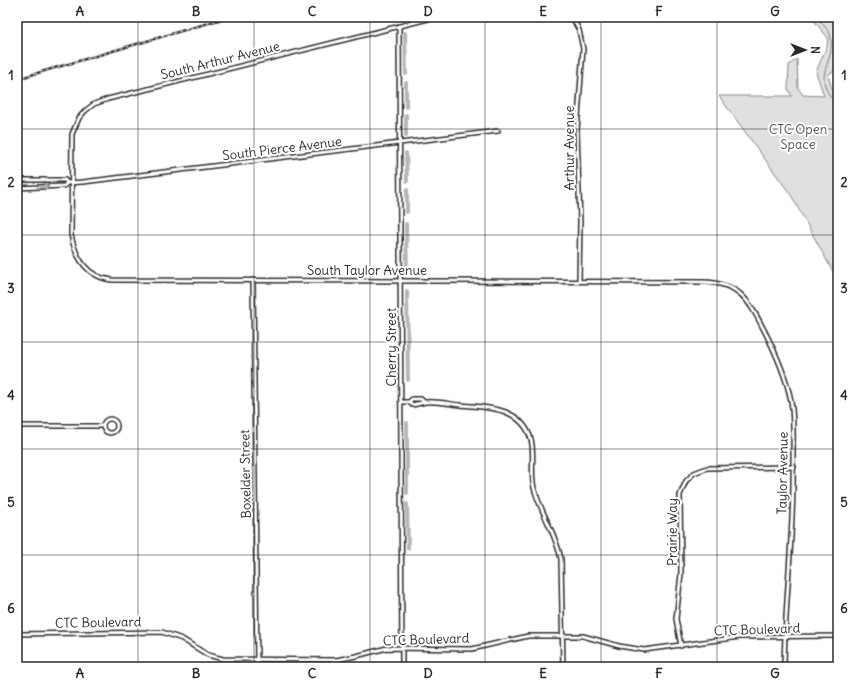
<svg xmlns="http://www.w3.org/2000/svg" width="855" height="684" viewBox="0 0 855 684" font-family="Delius,sans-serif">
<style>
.green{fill:#e0e0e0;stroke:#868686}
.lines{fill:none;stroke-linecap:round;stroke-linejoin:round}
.stream{stroke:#7e7e7e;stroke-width:1}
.canal{stroke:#b6b6b6;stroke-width:4}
.street-casing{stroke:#2b2b2b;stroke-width:6}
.street{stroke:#fff;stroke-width:3}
.rail-casing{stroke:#2b2b2b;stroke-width:2.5}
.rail{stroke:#fff;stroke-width:1;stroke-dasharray:3;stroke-linecap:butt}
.oneway{stroke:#a0a0a0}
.grid{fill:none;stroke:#2b2b2b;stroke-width:1;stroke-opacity:0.55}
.labels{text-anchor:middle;stroke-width:4;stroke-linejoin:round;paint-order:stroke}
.street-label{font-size:13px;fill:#2b2b2b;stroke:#fff}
.park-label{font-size:13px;fill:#585858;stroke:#fff}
.neatline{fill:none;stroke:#2b2b2b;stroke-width:1.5}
.grid-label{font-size:13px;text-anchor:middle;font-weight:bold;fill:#2b2b2b}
</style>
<rect width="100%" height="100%" fill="#fff"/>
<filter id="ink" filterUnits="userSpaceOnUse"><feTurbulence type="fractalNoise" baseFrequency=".025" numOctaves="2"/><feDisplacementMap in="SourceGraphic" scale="8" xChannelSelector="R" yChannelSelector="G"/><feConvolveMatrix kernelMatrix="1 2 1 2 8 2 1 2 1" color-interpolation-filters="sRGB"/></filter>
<g filter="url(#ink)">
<polygon class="green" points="811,17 831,17 838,31 835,45 838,48 838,68 828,75 832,89 838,93 838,281 791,195 719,96 792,96 788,89 789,65 797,59 798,88 803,95 824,96 816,72 827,46 828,38"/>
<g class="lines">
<path class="stream" d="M817,17c3,5 11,12 13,17 8,32 -23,38 8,72"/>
<g class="canal">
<polyline points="405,17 405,19"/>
<polyline points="405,33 406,74"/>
<polyline points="406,107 406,83"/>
<polyline points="406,115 406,136"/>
<polyline points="406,153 407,181"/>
<polyline points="407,190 407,212"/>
<polyline points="406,224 407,273"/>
<polyline points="407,291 408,380"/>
<polyline points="407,493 407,423"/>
<polyline points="407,504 408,548"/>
</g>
<defs>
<g id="street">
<path d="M436,17l-328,82 -14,5 -9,7 -6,7 -7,16 -1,101c5,24 16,42 41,45l591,2c36,1 45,17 60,46 12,23 23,47 28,73 3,18 2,37 2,54 2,71 -8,141 -9,212"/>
<polyline points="572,17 579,30 583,49 577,131 580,222 579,281"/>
<polyline points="399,26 402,667"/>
<polyline points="17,180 65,180 67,183 83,182 498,131"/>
<polyline points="17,188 64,186 67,183"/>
<polyline points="253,280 257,667"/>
<path d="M401,402h8l3,3c5,-1 9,-2 14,-3 11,-1 23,2 34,3 27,2 61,2 71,34 4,16 -1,33 3,49 7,25 22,46 27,71l2,108"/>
<polyline points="409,402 412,399 421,399 424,402"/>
<circle cx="110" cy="426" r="7"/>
<polyline points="17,426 103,426"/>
<polyline points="17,634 162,632 182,639 208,655 223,659 336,660 356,656 387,648 472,649 528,636 583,636 619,646 644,650 740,637 838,636"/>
<polyline points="681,646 676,619 681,574 680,495 686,481 694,473 707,468 794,467"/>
</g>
</defs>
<use href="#street" class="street-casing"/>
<use href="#street" class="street"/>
<defs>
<polyline id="rail" points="17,79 229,17"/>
</defs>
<use href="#rail" class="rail-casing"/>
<use href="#rail" class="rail"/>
</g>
<defs><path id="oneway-shaft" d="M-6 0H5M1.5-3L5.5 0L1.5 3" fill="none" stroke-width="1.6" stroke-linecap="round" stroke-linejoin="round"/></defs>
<use class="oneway" href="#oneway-shaft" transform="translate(43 187) rotate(-6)"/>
</g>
<path class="grid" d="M138,17v650M254,17v650M370,17v650M485,17v650M601,17v650M717,17v650M17,129h821M17,235h821M17,342h821M17,449h821M17,555h821"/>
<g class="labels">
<g class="street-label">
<text transform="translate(220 60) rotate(-14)" y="5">South Arthur Avenue</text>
<text transform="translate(282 148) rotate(-7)" y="5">South Pierce Avenue</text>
<text transform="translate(569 148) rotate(-90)" y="5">Arthur Avenue</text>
<text x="367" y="275">South Taylor Avenue</text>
<text transform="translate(391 347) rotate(-90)" y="5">Cherry Street</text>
<text transform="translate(782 473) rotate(-89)" y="5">Taylor Avenue</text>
<text transform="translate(245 474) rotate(-91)" y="5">Boxelder Street</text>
<text transform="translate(672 532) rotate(-90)" y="5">Prairie Way</text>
<text transform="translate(98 622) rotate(-1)" y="5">CTC Boulevard</text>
<text transform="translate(757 629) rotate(-2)" y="5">CTC Boulevard</text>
<text transform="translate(426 639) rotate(-2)" y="5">CTC Boulevard</text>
</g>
<g class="park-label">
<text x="798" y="134">CTC Open<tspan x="798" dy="15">Space</tspan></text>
</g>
</g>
<rect width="855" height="684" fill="none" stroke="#fff" stroke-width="44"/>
<g transform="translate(805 50) rotate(90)" stroke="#ffffff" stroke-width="3" paint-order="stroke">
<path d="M0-3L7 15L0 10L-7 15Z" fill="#2b2b2b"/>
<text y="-6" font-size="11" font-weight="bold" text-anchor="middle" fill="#2b2b2b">N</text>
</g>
<rect x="22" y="22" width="811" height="640" class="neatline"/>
<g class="grid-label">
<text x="80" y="16">A</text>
<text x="196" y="16">B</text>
<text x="312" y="16">C</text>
<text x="428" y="16">D</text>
<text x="543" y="16">E</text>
<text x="659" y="16">F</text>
<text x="775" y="16">G</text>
<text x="11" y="80">1</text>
<text x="844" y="80">1</text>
<text x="11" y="187">2</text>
<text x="844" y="187">2</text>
<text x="11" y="293">3</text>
<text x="844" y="293">3</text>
<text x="11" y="400">4</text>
<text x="844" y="400">4</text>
<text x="11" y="507">5</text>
<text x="844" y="507">5</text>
<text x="11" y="613">6</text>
<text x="844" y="613">6</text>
<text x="80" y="678">A</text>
<text x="196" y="678">B</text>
<text x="312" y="678">C</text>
<text x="428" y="678">D</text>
<text x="543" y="678">E</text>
<text x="659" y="678">F</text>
<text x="775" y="678">G</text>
</g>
</svg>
